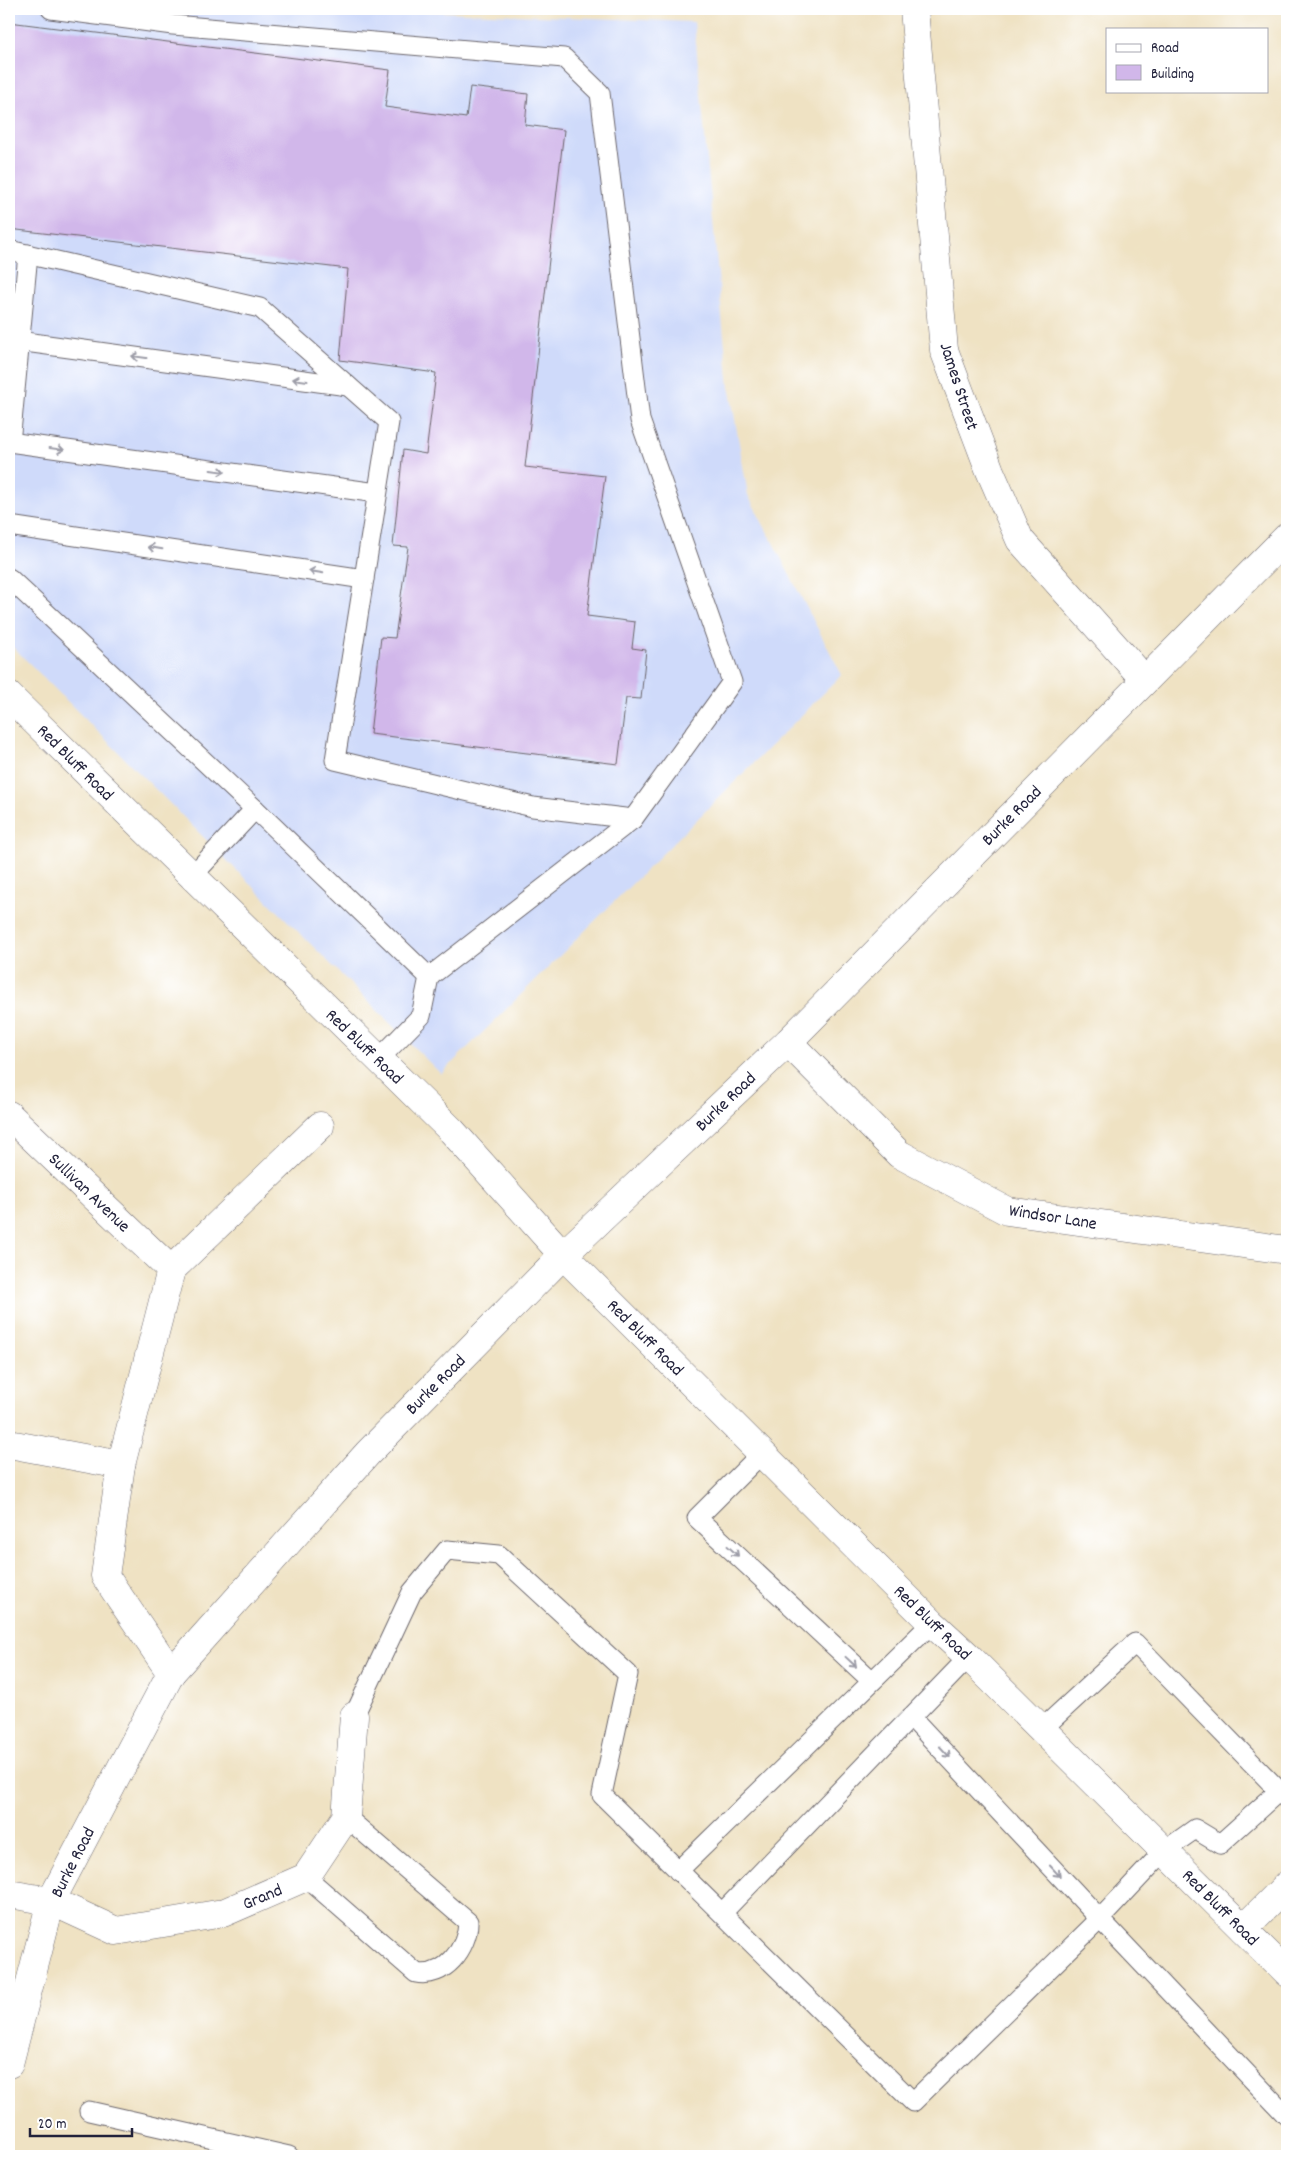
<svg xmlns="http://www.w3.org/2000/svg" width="1296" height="2165" viewBox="0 0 1296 2165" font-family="Dekko,sans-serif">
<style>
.built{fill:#cfdafa}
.building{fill:#d1b7ea}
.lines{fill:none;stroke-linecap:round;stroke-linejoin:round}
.service-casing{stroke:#6a656b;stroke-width:21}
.minor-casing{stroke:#6a656b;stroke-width:29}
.tertiary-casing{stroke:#6a656b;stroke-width:29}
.secondary-casing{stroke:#6a656b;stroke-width:29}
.primary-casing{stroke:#6a656b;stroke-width:29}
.service{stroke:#fff;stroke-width:19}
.minor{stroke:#fff;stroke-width:28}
.tertiary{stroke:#fff;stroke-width:28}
.secondary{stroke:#fff;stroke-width:28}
.primary{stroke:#fff;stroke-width:28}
.oneway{stroke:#9c9ca7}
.labels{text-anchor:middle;stroke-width:4.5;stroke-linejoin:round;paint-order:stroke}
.street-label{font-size:18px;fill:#22223b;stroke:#fff}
</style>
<rect width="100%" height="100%" fill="#fff"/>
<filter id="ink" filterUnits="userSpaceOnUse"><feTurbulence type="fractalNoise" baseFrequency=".02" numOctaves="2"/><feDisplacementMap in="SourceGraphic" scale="10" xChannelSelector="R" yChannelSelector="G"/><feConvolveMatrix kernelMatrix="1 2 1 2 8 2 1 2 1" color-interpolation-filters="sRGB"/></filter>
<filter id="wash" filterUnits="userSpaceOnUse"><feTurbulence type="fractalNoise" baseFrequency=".0096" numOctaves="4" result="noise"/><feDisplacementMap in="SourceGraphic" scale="20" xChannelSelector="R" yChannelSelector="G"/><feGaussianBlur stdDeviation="1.12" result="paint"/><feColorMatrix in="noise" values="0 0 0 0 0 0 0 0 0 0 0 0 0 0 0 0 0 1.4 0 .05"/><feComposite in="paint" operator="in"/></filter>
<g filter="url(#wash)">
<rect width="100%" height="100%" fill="#efe2c3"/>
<polygon class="built" points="9,9 363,9 694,22 728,379 748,495 842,675 441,1074 9,643"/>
<g id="blocks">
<polygon class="building" points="9,22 390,70 385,107 466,118 470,87 528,94 525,125 564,130 525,467 605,476 587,616 635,622 632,648 646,650 641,699 626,698 618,764 370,734 381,637 395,638 408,547 393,546 403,450 426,454 436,373 340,360 348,269 9,229"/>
</g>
</g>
<g filter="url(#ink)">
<use href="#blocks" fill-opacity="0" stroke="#6a656b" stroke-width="1"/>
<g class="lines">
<defs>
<g id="service">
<polyline points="9,250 260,308 389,422 335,760 533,807 633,819 732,682 640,420 600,93 564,58 173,25 51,9"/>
<polyline points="9,341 18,341 348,386"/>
<polyline points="9,442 377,493"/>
<polyline points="10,443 28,254"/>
<polyline points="9,526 364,579"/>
<polyline points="9,578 255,809 429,977 633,819"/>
<polyline points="192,876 255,809"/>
<polyline points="379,1059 421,1016 429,977"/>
<polyline points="762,1453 697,1518 872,1681"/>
<polyline points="354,1716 412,1592 447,1550 499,1555 628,1674 602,1795 913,2102 1100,1919 1287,2116"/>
<polyline points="911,1717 1100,1919 1164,1851 1195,1829 1220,1844 1279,1791"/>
<polyline points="1042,1729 1135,1643 1287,1799"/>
<polyline points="678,1871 932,1623"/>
<path d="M306,1877l110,96c28,6 52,-25 52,-51l-122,-105"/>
<polyline points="722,1913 969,1657"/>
<polyline points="89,2111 289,2156"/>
</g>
<g id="minor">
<polyline points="914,9 944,350 990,471 1020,540 1144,679"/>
<polyline points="9,1115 171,1270"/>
<polyline points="9,1444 121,1465"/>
<polyline points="171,1673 105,1576 121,1465 171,1270 320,1126"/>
<polyline points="51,1901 116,1931 223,1913 306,1877 346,1817 354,1716"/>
<polyline points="1243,1929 1287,1885"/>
</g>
<g id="tertiary">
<polyline points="788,1042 899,1154 1007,1211 1287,1250"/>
<polyline points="563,1255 788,1042 1287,537"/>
<polyline points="9,1894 51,1901"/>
</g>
<polyline id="secondary" points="9,2064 51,1901 171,1673 368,1453 563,1255"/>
<polyline id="primary" points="9,696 452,1131 563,1255 932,1623 969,1657 1287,1973"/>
</defs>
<use href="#service" class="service-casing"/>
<use href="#minor" class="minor-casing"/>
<use href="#tertiary" class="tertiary-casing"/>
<use href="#secondary" class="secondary-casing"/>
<use href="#primary" class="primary-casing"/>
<use href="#service" class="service"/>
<use href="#minor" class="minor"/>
<use href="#tertiary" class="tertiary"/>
<use href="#secondary" class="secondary"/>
<use href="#primary" class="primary"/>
</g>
<defs><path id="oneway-shaft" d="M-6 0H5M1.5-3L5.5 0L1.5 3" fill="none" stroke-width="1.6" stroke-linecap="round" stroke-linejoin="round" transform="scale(1.25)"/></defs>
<g class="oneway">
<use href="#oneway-shaft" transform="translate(139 357) rotate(-172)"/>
<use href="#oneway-shaft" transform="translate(300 380) rotate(-172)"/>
<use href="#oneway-shaft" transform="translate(57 449) rotate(8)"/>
<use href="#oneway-shaft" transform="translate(218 471) rotate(8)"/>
<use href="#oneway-shaft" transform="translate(155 548) rotate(-171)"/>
<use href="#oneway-shaft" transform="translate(316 572) rotate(-171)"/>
<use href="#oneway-shaft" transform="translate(733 1551) rotate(43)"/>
<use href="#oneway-shaft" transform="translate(851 1662) rotate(43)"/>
<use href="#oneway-shaft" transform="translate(945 1752) rotate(47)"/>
<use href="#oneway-shaft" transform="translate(1055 1871) rotate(47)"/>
</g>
</g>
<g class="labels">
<g class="street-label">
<text transform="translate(960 386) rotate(72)" y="6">James Street</text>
<text transform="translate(76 762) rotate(45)" y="6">Red Bluff Road</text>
<text transform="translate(1011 815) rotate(-45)" y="6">Burke Road</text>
<text transform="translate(365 1046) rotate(44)" y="6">Red Bluff Road</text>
<text transform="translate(725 1101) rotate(-44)" y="6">Burke Road</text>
<text transform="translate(90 1192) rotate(44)" y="6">Sullivan Avenue</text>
<text transform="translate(1053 1216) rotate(9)" y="6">Windsor Lane</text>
<text transform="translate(646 1337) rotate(45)" y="6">Red Bluff Road</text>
<text transform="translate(435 1384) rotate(-45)" y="6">Burke Road</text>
<text transform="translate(933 1622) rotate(44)" y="6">Red Bluff Road</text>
<text transform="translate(72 1862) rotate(-63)" y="6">Burke Road</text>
<text transform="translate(262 1896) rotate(-23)" y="6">Grand</text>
<text transform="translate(1221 1907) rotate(45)" y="6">Red Bluff Road</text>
</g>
</g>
<rect width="1296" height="2165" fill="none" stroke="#fff" stroke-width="30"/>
<rect x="1106" y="28" width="162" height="65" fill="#ffffff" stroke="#a7a7b1"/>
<rect x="1116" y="44" width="25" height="8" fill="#ffffff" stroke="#a7a7b1"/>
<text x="1151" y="52" font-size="15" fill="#22223b">Road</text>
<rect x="1116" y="65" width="25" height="15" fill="#d1b7ea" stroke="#a7a7b1"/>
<text x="1151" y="78" font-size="15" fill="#22223b">Building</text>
<path d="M30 2128v8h102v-8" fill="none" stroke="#22223b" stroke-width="2.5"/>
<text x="38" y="2128" font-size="15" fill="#22223b" stroke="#ffffff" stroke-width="4" paint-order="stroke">20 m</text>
</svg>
